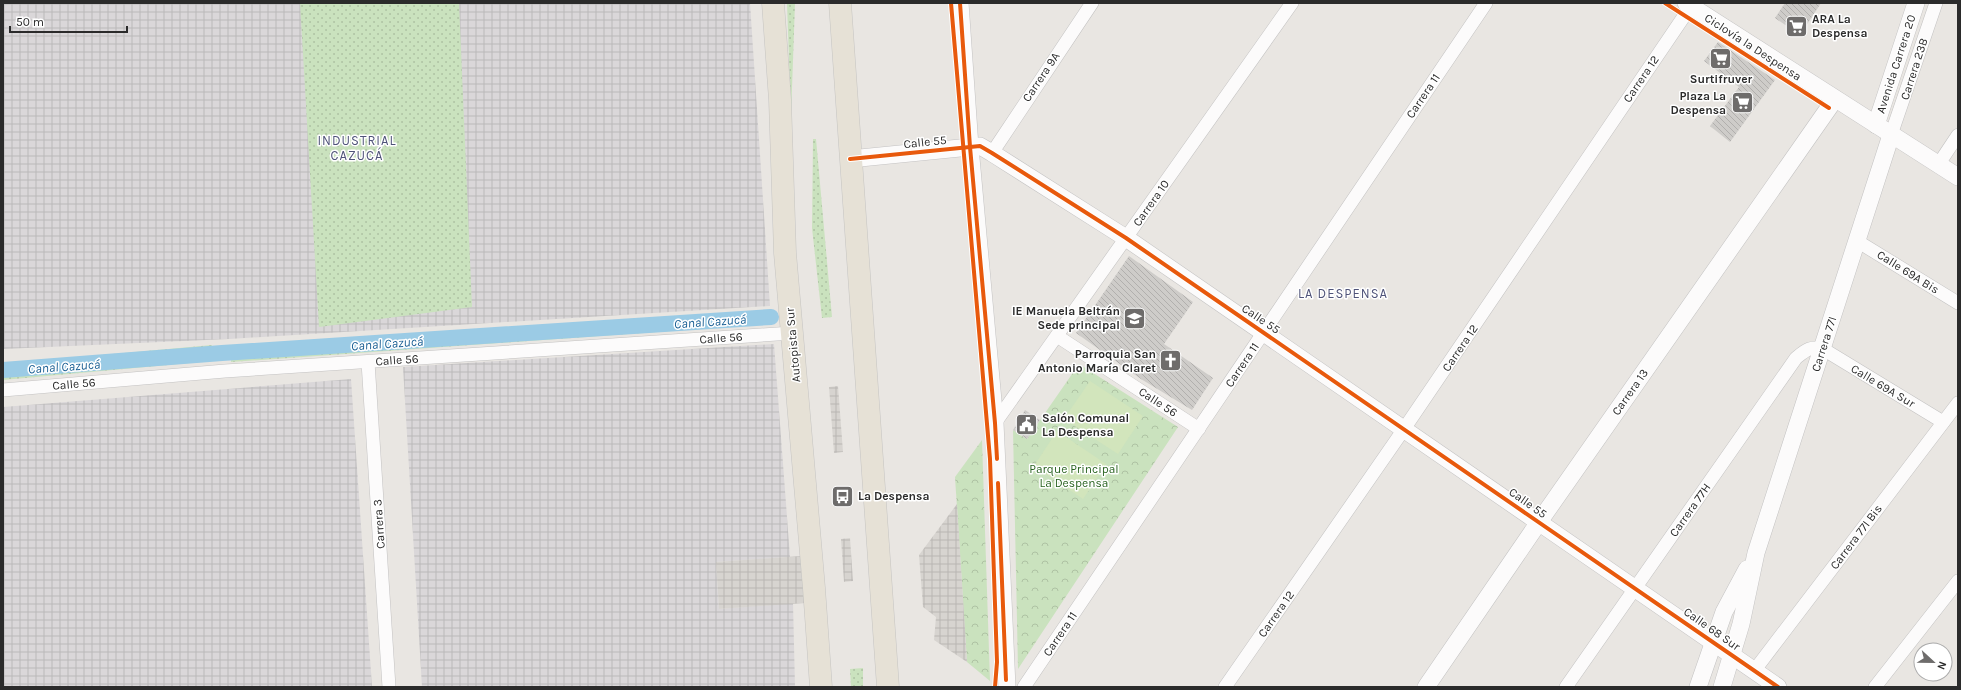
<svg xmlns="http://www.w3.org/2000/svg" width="1961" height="690" viewBox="0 0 1961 690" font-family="Karla,sans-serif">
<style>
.industrial{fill:url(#industrial-grid)}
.grass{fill:url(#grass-dots)}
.forest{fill:url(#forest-crowns)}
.pitch{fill:#d2e5bc}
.plaza{fill:url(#plaza-grid)}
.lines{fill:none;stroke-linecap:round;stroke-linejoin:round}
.canal{stroke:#9bcbe5;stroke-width:16}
.building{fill:url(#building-back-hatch)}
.minor-casing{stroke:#c3c2c2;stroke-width:14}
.tertiary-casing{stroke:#c3c2c2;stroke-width:18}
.trunk-casing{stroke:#c5c4c2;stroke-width:23}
.minor{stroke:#fcfbfb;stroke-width:13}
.tertiary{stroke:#fcfbfb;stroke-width:17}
.trunk{stroke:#e6e1d6;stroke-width:22}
.cycleway-casing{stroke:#fff;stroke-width:6}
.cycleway{stroke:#e8590c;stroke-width:4}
.labels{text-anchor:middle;stroke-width:3;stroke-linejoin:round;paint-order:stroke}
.poi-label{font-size:12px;font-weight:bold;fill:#2b2b2b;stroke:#fff;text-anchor:start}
.street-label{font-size:12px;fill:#2b2b2b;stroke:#fff}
.park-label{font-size:12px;fill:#296320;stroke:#fff}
.neighbourhood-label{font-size:13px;letter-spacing:1px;fill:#4f5379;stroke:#fff}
.water-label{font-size:13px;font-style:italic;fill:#185e93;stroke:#fff}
</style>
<defs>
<pattern id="industrial-grid" width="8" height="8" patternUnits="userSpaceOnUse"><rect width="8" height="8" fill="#dad7d9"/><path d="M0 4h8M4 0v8" fill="none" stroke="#bbb9ba"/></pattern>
<pattern id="grass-dots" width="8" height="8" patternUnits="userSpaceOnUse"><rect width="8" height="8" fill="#cae2be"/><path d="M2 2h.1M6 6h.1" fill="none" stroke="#aec2a3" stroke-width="1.8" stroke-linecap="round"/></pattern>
<pattern id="forest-crowns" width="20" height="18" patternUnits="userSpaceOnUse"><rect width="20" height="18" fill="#cae2be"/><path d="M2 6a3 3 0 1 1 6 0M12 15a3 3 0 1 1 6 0" fill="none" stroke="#aec2a3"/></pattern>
<pattern id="plaza-grid" width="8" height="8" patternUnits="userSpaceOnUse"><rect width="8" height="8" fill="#d7d4d0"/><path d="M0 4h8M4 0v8" fill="none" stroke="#b9b6b3"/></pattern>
<pattern id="building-back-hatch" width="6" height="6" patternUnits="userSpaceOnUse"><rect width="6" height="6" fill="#ceccc9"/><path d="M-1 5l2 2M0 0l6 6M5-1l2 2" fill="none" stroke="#b1afad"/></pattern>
</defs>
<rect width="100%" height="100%" fill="#e9e6e2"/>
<g class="industrial">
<polygon points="3,3 750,3 770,306 229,339 3,349"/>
<polygon points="774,344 790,557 716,562 719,609 793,603 795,687 422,687 403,367"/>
<polygon points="351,379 372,687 3,687 3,407"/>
</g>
<g class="grass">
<polygon points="300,3 459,3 472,307 319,327"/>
<polygon points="787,3 795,3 791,117"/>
<polygon points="813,139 816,139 832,317 822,318 812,228"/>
<polygon points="770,310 771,324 231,362 231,347"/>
<polygon points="212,345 212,361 3,380 3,364"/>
<polygon points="863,668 863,687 851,687 850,669"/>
</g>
<g class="forest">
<polygon points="1079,364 1178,427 1018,669 1013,430 1027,439"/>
<polygon points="982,440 990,681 967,662 955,477"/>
</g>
<g class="pitch">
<polygon points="1090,381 1143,416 1118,454 1064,419"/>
<polygon points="1057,431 1106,464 1083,499 1034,466"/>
</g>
<g class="plaza">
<polygon points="838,386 843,452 834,453 829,387"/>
<polygon points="957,504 967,662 934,640 936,617 923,607 919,555"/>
<polygon points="850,538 853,581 844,582 841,539"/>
<polygon points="801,556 805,603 719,609 716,562"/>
</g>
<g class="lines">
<polyline class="canal" points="3,370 222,353 771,317"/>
</g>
<g class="building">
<polygon points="1785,3 1821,3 1800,35 1775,18"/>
<polygon points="1718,42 1775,80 1730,142 1710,126 1739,87 1704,61"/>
<polygon points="1129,256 1193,302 1164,344 1213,378 1192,410 1141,379 1076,333"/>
<polygon points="1025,410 1040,420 1027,439 1013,430"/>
</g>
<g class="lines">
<defs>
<g id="minor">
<polyline points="1891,135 1936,3"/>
<polyline points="992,153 1092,3"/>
<polyline points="1938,165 1958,135"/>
<polyline points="1857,241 1958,303"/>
<polyline points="1057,336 1199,429"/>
<polyline points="368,362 389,687"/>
<polyline points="3,390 225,371 792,333"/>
<polyline points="995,423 1292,3"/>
<polyline points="1754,671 1958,403"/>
<polyline points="1024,687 1486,3"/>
<polyline points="1225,687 1404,429 1691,6"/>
<path d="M1566,687l230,-329c10,-8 14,-12 27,-9l120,73"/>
<polyline points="1875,687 1958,581"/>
</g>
<g id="tertiary">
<polyline points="960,3 970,147 995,423 1007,687"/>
<polyline points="1686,3 1958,177"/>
<polyline points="1876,125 1916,3"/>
<polyline points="850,159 980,146 992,153 1126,238 1778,687"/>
<polyline points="1426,687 1539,522 1835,99"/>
<polyline points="1698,687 1724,612 1747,569"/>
<polyline points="1722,687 1741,624 1756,553 1891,135"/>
</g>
<g id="trunk">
<polyline points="773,3 780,100 785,253 814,588 821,687"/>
<polyline points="840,3 888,687"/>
</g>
</defs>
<use href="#minor" class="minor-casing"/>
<use href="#tertiary" class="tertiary-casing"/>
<use href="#trunk" class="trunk-casing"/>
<use href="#minor" class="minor"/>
<use href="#tertiary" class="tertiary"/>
<use href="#trunk" class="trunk"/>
<defs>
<g id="cycleway">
<polyline points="951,3 990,459 997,662 995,687"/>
<polyline points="960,3 970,147 995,423 997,459"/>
<polyline points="1665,3 1829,108"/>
<polyline points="850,159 980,146 992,153 1126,238 1778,687"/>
<polyline points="998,483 1006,680"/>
</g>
</defs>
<use href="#cycleway" class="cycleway-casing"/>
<use href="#cycleway" class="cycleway"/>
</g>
<defs>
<symbol id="supermarket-square" viewBox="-11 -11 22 22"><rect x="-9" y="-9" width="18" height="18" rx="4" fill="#6e6c6b" stroke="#fff"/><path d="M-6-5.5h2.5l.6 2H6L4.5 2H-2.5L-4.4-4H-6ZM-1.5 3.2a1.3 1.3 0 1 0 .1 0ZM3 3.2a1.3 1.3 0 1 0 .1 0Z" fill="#fff"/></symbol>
<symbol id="school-square" viewBox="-11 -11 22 22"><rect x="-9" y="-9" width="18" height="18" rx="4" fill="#6e6c6b" stroke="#fff"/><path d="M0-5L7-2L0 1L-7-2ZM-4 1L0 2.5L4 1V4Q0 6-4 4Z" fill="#fff"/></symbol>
<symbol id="church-square" viewBox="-11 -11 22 22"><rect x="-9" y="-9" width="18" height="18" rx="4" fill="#6e6c6b" stroke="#fff"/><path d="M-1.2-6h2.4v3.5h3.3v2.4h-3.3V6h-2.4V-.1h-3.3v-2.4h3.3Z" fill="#fff"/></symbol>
<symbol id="civic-square" viewBox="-11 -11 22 22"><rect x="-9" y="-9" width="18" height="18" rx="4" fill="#6e6c6b" stroke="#fff"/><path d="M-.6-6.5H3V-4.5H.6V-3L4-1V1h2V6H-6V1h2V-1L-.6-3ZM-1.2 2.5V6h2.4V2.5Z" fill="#fff"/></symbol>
<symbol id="bus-square" viewBox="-11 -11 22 22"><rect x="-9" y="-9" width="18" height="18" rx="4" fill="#6e6c6b" stroke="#fff"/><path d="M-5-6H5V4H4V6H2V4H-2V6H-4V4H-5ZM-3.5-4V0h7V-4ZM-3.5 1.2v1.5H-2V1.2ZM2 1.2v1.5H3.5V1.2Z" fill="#fff"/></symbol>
</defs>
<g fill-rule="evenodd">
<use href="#supermarket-square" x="1784" y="14" width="25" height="25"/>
<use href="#supermarket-square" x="1708" y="46" width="25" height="25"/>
<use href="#supermarket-square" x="1730" y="90" width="25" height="25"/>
<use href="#school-square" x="1122" y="306" width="25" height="25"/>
<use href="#church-square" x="1158" y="348" width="25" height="25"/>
<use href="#civic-square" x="1014" y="412" width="25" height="25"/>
<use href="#bus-square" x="830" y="484" width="25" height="25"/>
</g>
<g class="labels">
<g class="poi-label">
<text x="1812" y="23">ARA La<tspan x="1812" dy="14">Despensa</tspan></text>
<text x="1721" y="83" text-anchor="middle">Surtifruver</text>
<text x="1726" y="100" text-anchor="end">Plaza La<tspan x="1726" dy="14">Despensa</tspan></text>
<text x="1120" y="315" text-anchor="end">IE Manuela Beltrán<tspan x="1120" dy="14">Sede principal</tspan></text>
<text x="1156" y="358" text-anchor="end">Parroquia San<tspan x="1156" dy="14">Antonio María Claret</tspan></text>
<text x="1042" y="422">Salón Comunal<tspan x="1042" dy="14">La Despensa</tspan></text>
<text x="858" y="500">La Despensa</text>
</g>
<g class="street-label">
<text transform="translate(1753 47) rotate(33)" y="4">Ciclovía la Despensa</text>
<text transform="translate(1896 64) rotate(-72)" y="4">Avenida Carrera 20</text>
<text transform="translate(1914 69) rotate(-72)" y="4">Carrera 23B</text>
<text transform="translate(1041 77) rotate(-56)" y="4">Carrera 9A</text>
<text transform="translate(1641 79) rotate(-56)" y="4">Carrera 12</text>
<text transform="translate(1423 96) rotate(-56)" y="4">Carrera 11</text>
<text transform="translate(925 142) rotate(-6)" y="4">Calle 55</text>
<text transform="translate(1151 203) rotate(-55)" y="4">Carrera 10</text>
<text transform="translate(1908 272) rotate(32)" y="4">Calle 69A Bis</text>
<text transform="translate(1261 319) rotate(34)" y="4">Calle 55</text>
<text transform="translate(721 338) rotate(-4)" y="4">Calle 56</text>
<text transform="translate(1824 344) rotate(-72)" y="4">Carrera 77I</text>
<text transform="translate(793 345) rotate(-95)" y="4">Autopista Sur</text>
<text transform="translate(1460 348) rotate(-56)" y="4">Carrera 12</text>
<text transform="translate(397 360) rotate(-4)" y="4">Calle 56</text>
<text transform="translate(1242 365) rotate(-56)" y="4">Carrera 11</text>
<text transform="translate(74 384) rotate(-5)" y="4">Calle 56</text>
<text transform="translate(1883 386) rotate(31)" y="4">Calle 69A Sur</text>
<text transform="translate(1630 392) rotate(-55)" y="4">Carrera 13</text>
<text transform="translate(1158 402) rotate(33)" y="4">Calle 56</text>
<text transform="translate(1528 503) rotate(35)" y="4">Calle 55</text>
<text transform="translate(1690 510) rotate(-55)" y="4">Carrera 77H</text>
<text transform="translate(379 524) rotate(-94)" y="4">Carrera 3</text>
<text transform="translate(1856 537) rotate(-53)" y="4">Carrera 77I Bis</text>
<text transform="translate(1276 614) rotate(-55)" y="4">Carrera 12</text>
<text transform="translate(1712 629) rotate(35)" y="4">Calle 68 Sur</text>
<text transform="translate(1060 634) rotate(-56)" y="4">Carrera 11</text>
</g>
<g class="park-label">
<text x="1074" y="473">Parque Principal<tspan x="1074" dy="14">La Despensa</tspan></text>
</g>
<g class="neighbourhood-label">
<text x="357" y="145">INDUSTRIAL<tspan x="357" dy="15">CAZUCÁ</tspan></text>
<text x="1343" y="298">LA DESPENSA</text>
</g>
<g class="water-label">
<text transform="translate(710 321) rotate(-4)" y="5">Canal Cazucá</text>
<text transform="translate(387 343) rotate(-4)" y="5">Canal Cazucá</text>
<text transform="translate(64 366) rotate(-4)" y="5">Canal Cazucá</text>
</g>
</g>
<rect width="1961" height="690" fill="none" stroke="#2b2b2b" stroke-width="8"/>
<g transform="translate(1933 662) rotate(112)"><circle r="19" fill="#ffffff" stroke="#aaaaaa"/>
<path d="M0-3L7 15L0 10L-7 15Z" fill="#6e6c6b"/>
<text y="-6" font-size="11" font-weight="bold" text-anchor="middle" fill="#2b2b2b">N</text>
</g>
<path d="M10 26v6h117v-6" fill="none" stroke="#2b2b2b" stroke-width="2"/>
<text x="16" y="26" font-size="12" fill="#2b2b2b" stroke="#ffffff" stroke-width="3" paint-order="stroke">50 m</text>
</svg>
